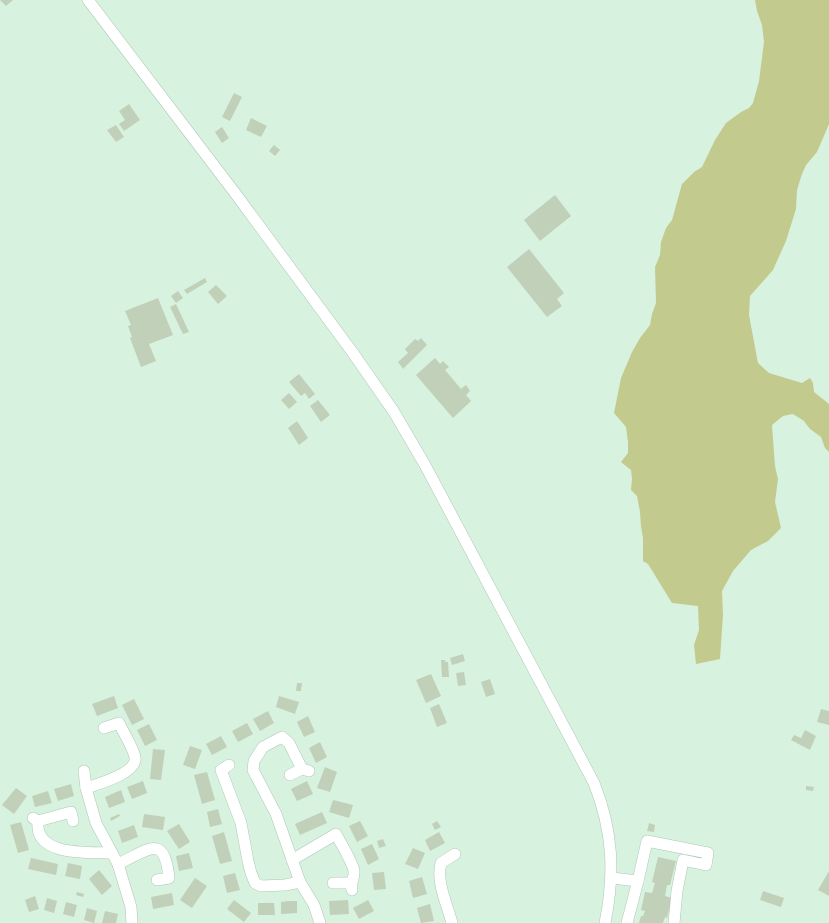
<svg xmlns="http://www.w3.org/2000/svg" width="829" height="923" viewBox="0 0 829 923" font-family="'Alegreya Sans',sans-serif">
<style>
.green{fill:#c3ca8e}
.building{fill:#c1d0b9}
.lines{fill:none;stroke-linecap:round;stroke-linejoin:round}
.minor-casing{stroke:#aec7b6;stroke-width:12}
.minor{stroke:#fff;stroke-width:11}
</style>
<rect width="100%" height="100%" fill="#d8f2e0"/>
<polygon class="green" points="755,0 829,0 829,124 817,152 806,165 802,174 797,190 796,209 786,241 773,270 750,296 749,315 758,363 769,373 802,383 810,378 813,383 814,392 829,404 829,452 825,448 821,437 810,429 804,421 793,414 783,416 772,425 775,466 778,479 775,502 781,528 768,541 751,550 733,571 722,591 723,615 720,659 696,664 694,645 699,630 698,606 672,603 648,564 643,561 643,538 641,527 640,512 637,496 631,490 632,479 631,470 621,462 628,453 628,442 626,427 614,413 621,378 632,352 640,338 650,325 652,314 656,303 655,267 660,255 661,242 666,228 672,220 682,184 694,172 702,167 715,140 726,123 741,112 749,108 753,103 759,81 764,42 762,25 757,11"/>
<g class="building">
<polygon points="0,0 13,0 6,6"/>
<polygon points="234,93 242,97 230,121 222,117"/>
<polygon points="129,104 140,120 124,131 119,124 125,120 119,111"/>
<polygon points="251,118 267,126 261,137 246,130"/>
<polygon points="116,125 124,137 116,142 107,130"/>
<polygon points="222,127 229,138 222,143 215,132"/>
<polygon points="274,145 280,150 275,156 269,151"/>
<polygon points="555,195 571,216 540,241 524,220"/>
<polygon points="529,249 564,293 557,299 562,306 547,317 507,267"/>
<polygon points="205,278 207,282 187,294 184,290"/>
<polygon points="216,285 227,296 218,304 208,292"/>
<polygon points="178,291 183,298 176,303 171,296"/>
<polygon points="158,298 173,335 149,344 156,361 141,367 130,338 132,337 128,326 131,325 125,311"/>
<polygon points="176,304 189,332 183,334 170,307"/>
<polygon points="421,338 427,345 403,369 398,362 408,353 405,349 415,339 418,341"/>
<polygon points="435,358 440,364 443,361 449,367 445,370 461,389 466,385 470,391 466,395 471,401 453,418 416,375"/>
<polygon points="299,374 315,394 309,399 305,393 301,396 289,382"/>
<polygon points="289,393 297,402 289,409 281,400"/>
<polygon points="318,400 330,415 321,422 310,406"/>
<polygon points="297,421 308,438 299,445 288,428"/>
<polygon points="463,654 465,661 452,665 450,658"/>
<polygon points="441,660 445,660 445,662 448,662 449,677 442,677"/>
<polygon points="464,672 466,685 458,686 456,673"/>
<polygon points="431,674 441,696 426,703 416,680"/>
<polygon points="490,679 495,694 486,697 481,682"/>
<polygon points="297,683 302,683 301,691 296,691"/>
<polygon points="114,696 118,708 97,716 92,704"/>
<polygon points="279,696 299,702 295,714 276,707"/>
<polygon points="134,699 144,719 132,725 122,705"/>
<polygon points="439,704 447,723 437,727 430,708"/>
<polygon points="821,709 829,711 829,725 817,722"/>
<polygon points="268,711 274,723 260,731 253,719"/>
<polygon points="308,716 315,732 304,737 297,722"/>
<polygon points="247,723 253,734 238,742 232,731"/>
<polygon points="149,724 157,740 145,746 137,730"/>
<polygon points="805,730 816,736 810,750 791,740 794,735 801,738"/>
<polygon points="221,736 227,747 212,755 206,744"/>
<polygon points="320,742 327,757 316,763 309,748"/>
<polygon points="190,746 202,750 195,769 183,765"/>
<polygon points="153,749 165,750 161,780 150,779"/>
<polygon points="325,767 337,772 330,792 317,788"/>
<polygon points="207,772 215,800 202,804 194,775"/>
<polygon points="143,781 147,793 132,799 127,787"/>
<polygon points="307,781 313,794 297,801 291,789"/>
<polygon points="71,784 74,796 58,801 54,789"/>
<polygon points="806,786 814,787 813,791 806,790"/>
<polygon points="16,788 27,796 14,814 2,805"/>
<polygon points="121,790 125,802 109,808 105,797"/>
<polygon points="48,791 52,803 35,807 32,796"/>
<polygon points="333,800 353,805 349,818 329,812"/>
<polygon points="218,809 222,824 210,827 207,812"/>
<polygon points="322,812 327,823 300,835 295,824"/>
<polygon points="119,814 120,816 111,821 110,818"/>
<polygon points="144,814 165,817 163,830 142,827"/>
<polygon points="360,821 368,836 357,842 349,826"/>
<polygon points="437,821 441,827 435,830 432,824"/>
<polygon points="21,822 29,850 18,853 10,825"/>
<polygon points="649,823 655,825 654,832 647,831"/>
<polygon points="179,824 190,842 179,849 167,831"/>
<polygon points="134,825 138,837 122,843 118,831"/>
<polygon points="224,832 232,861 220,864 212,836"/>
<polygon points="439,832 445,843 430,851 425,840"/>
<polygon points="383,839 386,846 379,848 377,841"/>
<polygon points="372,844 379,859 368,865 361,849"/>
<polygon points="413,848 425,853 418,869 405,864"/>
<polygon points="189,853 193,868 179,871 176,856"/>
<polygon points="658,857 676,861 670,885 667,885 665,896 672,898 667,918 665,917 663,923 639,923 641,916 643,916 645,911 641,910 645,892 652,893 655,883 652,882"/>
<polygon points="31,858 58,864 56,875 28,869"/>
<polygon points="68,863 82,866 80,879 65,876"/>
<polygon points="99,870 112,886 102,895 89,879"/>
<polygon points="829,871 829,896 818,890"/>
<polygon points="384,872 386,889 374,890 372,873"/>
<polygon points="235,873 240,890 227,893 223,876"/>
<polygon points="422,877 427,894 413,898 409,881"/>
<polygon points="195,878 207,886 192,908 180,900"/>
<polygon points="763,891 784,898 781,907 760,900"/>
<polygon points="77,892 84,894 83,897 76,895"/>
<polygon points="172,893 174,905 153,909 151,897"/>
<polygon points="35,896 39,909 29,912 25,900"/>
<polygon points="47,898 57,901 54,913 44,910"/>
<polygon points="234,900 251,913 244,922 227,909"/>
<polygon points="348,900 349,914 330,915 329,901"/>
<polygon points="368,900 374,911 359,919 353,908"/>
<polygon points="289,901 297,901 297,913 281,914 281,902"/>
<polygon points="66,902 77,905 74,917 63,914"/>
<polygon points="258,903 274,903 275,915 258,915"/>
<polygon points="430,904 434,921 421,923 417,908"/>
<polygon points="87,908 97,911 94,923 84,920"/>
<polygon points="105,911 118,914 116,923 102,923"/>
</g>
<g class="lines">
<defs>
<g id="minor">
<path d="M88,0l147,193 118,160 41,59 31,53 169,318c19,48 21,90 11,140"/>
<polyline points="229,765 221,770 241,823 248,861 251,873 255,883 261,886 285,885 300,882"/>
<path d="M84,771l2,17c12,-4 52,-15 49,-31 -3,-12 -11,-23 -16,-34l-15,5"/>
<polyline points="309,771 302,769 289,743 282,737 263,747 254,761 253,770 276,814 300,882 314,905 320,923"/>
<polyline points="290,775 302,769"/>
<polyline points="86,788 96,823 118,864 131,907 132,923"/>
<polyline points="33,818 38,821 71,812 73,821"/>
<path d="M38,821c-4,36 50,31 73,32"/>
<path d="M292,860l44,-26c4,8 17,29 18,37 1,9 -4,9 -2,19"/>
<path d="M118,864c29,-13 46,-33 51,14l-12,2"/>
<polyline points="612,878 638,881 647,841 708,853 706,865 683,860 677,891 674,923"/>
<polyline points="333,883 351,883"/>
<path d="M452,923c-5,-19 -16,-41 -11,-60l14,-9"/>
<polyline points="627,923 638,881"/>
</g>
</defs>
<use href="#minor" class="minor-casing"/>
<use href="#minor" class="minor"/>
</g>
</svg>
